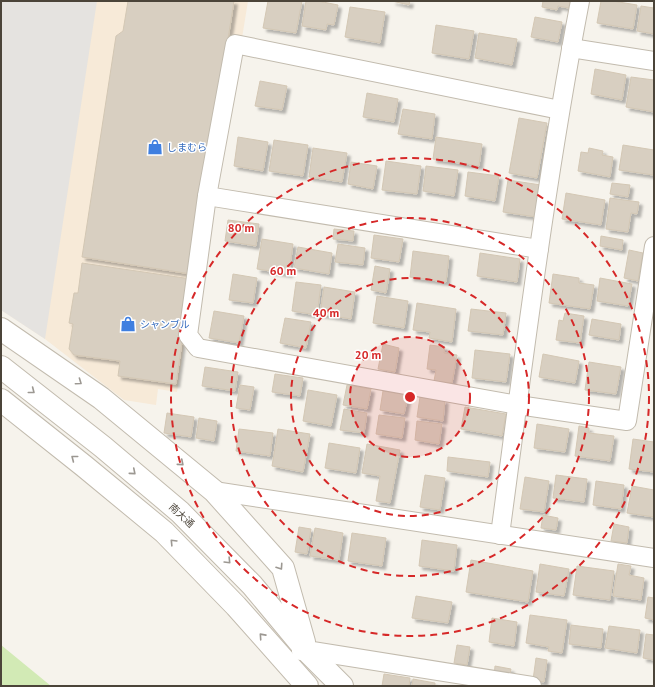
<svg xmlns="http://www.w3.org/2000/svg" width="655" height="687" viewBox="0 0 655 687" font-family="'PT Sans','Noto Sans JP',sans-serif">
<style>
.commercial{fill:#f7ead8}
.green{fill:#d2eab5}
.parking{fill:#e5e3e0}
.building{fill:#d8cfc1;stroke:#d3c7b4;filter:url(#shadow)}
.lines{fill:none;stroke-linecap:round;stroke-linejoin:round}
.minor-casing{stroke:#c2bbae;stroke-width:20}
.tertiary-casing{stroke:#c2bbae;stroke-width:24}
.minor{stroke:#fff;stroke-width:18}
.tertiary{stroke:#fff;stroke-width:22}
.oneway{stroke:#9c9892}
.ring{fill:none;stroke:#d62828;stroke-width:2;stroke-dasharray:7 5}
.labels{text-anchor:middle;stroke-width:3;stroke-linejoin:round;paint-order:stroke}
.shop-label{font-size:10px;fill:#366cbe;stroke:#fff;text-anchor:start}
.street-label{font-size:10px;fill:#4b4439;stroke:#fff}
.centre{fill:#d62828;stroke:#fff;stroke-width:2}
.ring-label{font-size:12px;text-anchor:middle;font-weight:bold;fill:#d62828;stroke:#fff;stroke-width:3;stroke-linejoin:round;paint-order:stroke}
</style>
<defs>
<filter id="shadow"><feDropShadow dx="3.5" dy="3.5" stdDeviation="1" flood-color="#0004"/></filter>
</defs>
<rect width="100%" height="100%" fill="#f6f3ec"/>
<polygon class="commercial" points="1,1 248,1 242,38 230,36 177,392 158,389 156,405 124,400 45,339 1,310"/>
<polygon class="green" points="1,645 51,686 1,686"/>
<polygon class="parking" points="1,1 97,1 45,339 1,310"/>
<g class="building">
<polygon points="128,1 234,1 191,274 82,257 116,36 123,31"/>
<polygon points="268,1 302,1 296,33 263,28"/>
<polygon points="306,1 318,1 338,5 334,25 327,24 326,30 302,26"/>
<polygon points="392,1 410,1 409,5"/>
<polygon points="543,1 570,1 569,8 558,6 557,10 542,7"/>
<polygon points="601,1 613,1 637,5 633,29 597,23"/>
<polygon points="641,6 654,8 654,34 637,31"/>
<polygon points="350,7 385,12 380,43 345,37"/>
<polygon points="535,17 562,22 558,42 531,37"/>
<polygon points="436,25 474,31 469,59 432,53"/>
<polygon points="479,33 517,39 512,65 475,58"/>
<polygon points="595,69 626,75 622,100 591,94"/>
<polygon points="631,77 654,80 654,112 626,107"/>
<polygon points="260,81 287,86 282,110 255,106"/>
<polygon points="367,93 398,99 394,122 363,117"/>
<polygon points="403,109 435,114 432,139 398,134"/>
<polygon points="519,118 547,123 537,178 509,173"/>
<polygon points="238,137 268,142 263,171 234,166"/>
<polygon points="436,137 482,144 479,166 433,159"/>
<polygon points="274,140 308,145 303,176 269,171"/>
<polygon points="623,145 654,150 653,175 619,170"/>
<polygon points="313,148 347,153 342,182 309,177"/>
<polygon points="589,148 603,151 602,155 613,157 610,177 578,171 581,152 588,153"/>
<polygon points="386,161 421,166 417,194 382,190"/>
<polygon points="351,162 377,166 373,189 348,184"/>
<polygon points="426,166 458,170 454,196 423,191"/>
<polygon points="468,172 499,176 495,201 465,196"/>
<polygon points="508,180 541,185 536,217 503,212"/>
<polygon points="612,183 630,185 628,197 610,194"/>
<polygon points="566,193 605,200 601,225 562,219"/>
<polygon points="610,198 639,202 637,214 631,213 628,232 606,229"/>
<polygon points="228,220 259,224 256,246 225,241"/>
<polygon points="334,229 354,231 353,241 333,239"/>
<polygon points="374,235 403,239 399,262 371,258"/>
<polygon points="601,236 623,240 622,250 600,246"/>
<polygon points="262,239 293,244 289,274 257,269"/>
<polygon points="338,244 365,248 363,265 335,262"/>
<polygon points="298,247 332,253 329,274 294,268"/>
<polygon points="629,250 643,253 638,281 624,278"/>
<polygon points="413,251 449,256 446,282 410,277"/>
<polygon points="480,253 520,259 517,282 477,276"/>
<polygon points="82,263 191,279 176,384 118,376 120,361 74,355 69,349 73,324 69,323 74,293 78,293"/>
<polygon points="375,266 390,269 386,293 371,290"/>
<polygon points="233,274 257,278 253,303 229,300"/>
<polygon points="553,274 579,278 579,283 594,285 590,309 549,303"/>
<polygon points="600,278 632,284 628,306 597,301"/>
<polygon points="296,282 321,285 317,315 292,311"/>
<polygon points="324,287 355,292 351,319 320,314"/>
<polygon points="377,296 408,301 404,328 373,323"/>
<polygon points="417,303 456,309 452,342 429,338 430,332 413,330"/>
<polygon points="471,309 506,313 503,335 468,331"/>
<polygon points="214,311 244,316 239,343 209,338"/>
<polygon points="565,313 584,316 580,343 556,340 559,320 563,321"/>
<polygon points="285,318 311,322 306,348 280,343"/>
<polygon points="592,319 621,324 619,340 589,335"/>
<polygon points="383,344 399,348 395,372 378,369"/>
<polygon points="430,345 445,347 444,353 457,355 452,383 434,381 436,370 427,369"/>
<polygon points="475,350 510,354 506,382 472,378"/>
<polygon points="543,354 579,361 575,383 539,377"/>
<polygon points="589,362 621,367 616,394 585,390"/>
<polygon points="205,367 238,372 235,391 202,386"/>
<polygon points="275,374 303,378 300,396 272,392"/>
<polygon points="240,385 254,387 250,410 236,408"/>
<polygon points="347,385 371,389 367,409 343,405"/>
<polygon points="308,390 337,395 331,426 303,421"/>
<polygon points="383,391 408,395 404,414 380,410"/>
<polygon points="420,397 445,400 443,421 417,417"/>
<polygon points="465,407 506,414 502,436 461,429"/>
<polygon points="344,409 367,413 364,433 340,430"/>
<polygon points="167,413 194,417 191,437 164,433"/>
<polygon points="379,415 405,418 402,438 376,434"/>
<polygon points="199,418 217,421 214,441 196,438"/>
<polygon points="417,421 442,424 439,444 415,440"/>
<polygon points="537,424 569,429 565,452 534,448"/>
<polygon points="579,426 589,428 589,433 614,436 610,461 575,456"/>
<polygon points="239,429 273,433 270,456 236,451"/>
<polygon points="278,429 310,434 303,472 272,466"/>
<polygon points="633,439 654,442 654,472 629,469"/>
<polygon points="329,443 360,448 356,473 325,468"/>
<polygon points="367,444 400,450 390,503 376,501 380,476 362,473"/>
<polygon points="448,457 490,462 488,477 447,471"/>
<polygon points="425,475 445,478 440,510 420,507"/>
<polygon points="556,475 587,479 584,502 553,498"/>
<polygon points="525,477 549,481 544,512 520,509"/>
<polygon points="596,481 624,485 621,509 593,505"/>
<polygon points="632,486 654,490 654,517 627,513"/>
<polygon points="543,515 558,518 556,530 541,528"/>
<polygon points="614,524 629,527 627,543 611,541"/>
<polygon points="299,527 311,529 307,554 295,552"/>
<polygon points="315,528 343,533 339,560 310,556"/>
<polygon points="352,533 386,538 382,566 348,561"/>
<polygon points="422,540 457,545 454,571 419,566"/>
<polygon points="471,560 533,571 528,602 466,592"/>
<polygon points="540,564 569,569 564,596 536,592"/>
<polygon points="618,564 631,566 629,575 644,578 641,600 613,596"/>
<polygon points="577,566 614,571 610,600 573,595"/>
<polygon points="416,596 452,602 448,623 412,618"/>
<polygon points="648,597 654,598 654,620 645,618"/>
<polygon points="530,615 567,620 562,653 548,651 549,647 526,643"/>
<polygon points="492,618 517,622 514,646 489,642"/>
<polygon points="571,625 603,629 601,648 569,644"/>
<polygon points="609,626 640,630 637,653 605,648"/>
<polygon points="646,634 654,635 654,660 643,658"/>
<polygon points="457,645 470,647 467,665 454,663"/>
<polygon points="536,658 547,660 544,682 533,680"/>
<polygon points="495,666 511,669 509,679 494,676"/>
<polygon points="384,674 410,678 409,686 382,686"/>
<polygon points="413,679 435,683 435,686 412,686"/>
</g>
<g class="lines">
<defs>
<g id="minor">
<polyline points="571,48 654,61"/>
<polyline points="560,110 235,44 207,196 188,335 198,348 518,405 627,421 654,246"/>
<polyline points="207,196 539,249"/>
<polyline points="214,491 654,558"/>
<path d="M500,535c24,-178 46,-357 80,-534"/>
<polyline points="301,651 306,650 532,686"/>
</g>
<g id="tertiary">
<polyline points="1,329 101,398 214,491 283,568 304,642"/>
<polyline points="1,367 103,447 180,512 252,585 306,650 342,686"/>
<polyline points="1,400 84,466 164,532 236,606 307,686"/>
</g>
</defs>
<use href="#minor" class="minor-casing"/>
<use href="#tertiary" class="tertiary-casing"/>
<use href="#minor" class="minor"/>
<use href="#tertiary" class="tertiary"/>
</g>
<defs><path id="oneway-chevron" d="M-2-3.5L2.5 0L-2 3.5" fill="none" stroke-width="1.6" stroke-linecap="round" stroke-linejoin="round"/></defs>
<g class="oneway">
<use href="#oneway-chevron" transform="translate(79 382) rotate(35)"/>
<use href="#oneway-chevron" transform="translate(32 391) rotate(38)"/>
<use href="#oneway-chevron" transform="translate(74 458) rotate(-142)"/>
<use href="#oneway-chevron" transform="translate(181 463) rotate(40)"/>
<use href="#oneway-chevron" transform="translate(133 472) rotate(40)"/>
<use href="#oneway-chevron" transform="translate(173 542) rotate(-134)"/>
<use href="#oneway-chevron" transform="translate(228 561) rotate(46)"/>
<use href="#oneway-chevron" transform="translate(280 567) rotate(56)"/>
<use href="#oneway-chevron" transform="translate(262 636) rotate(-132)"/>
</g>
<circle cx="410" cy="397" r="60" fill="#d62828" fill-opacity=".12"/>
<g class="ring">
<circle cx="410" cy="397" r="60"/>
<circle cx="410" cy="397" r="119"/>
<circle cx="410" cy="397" r="179"/>
<circle cx="410" cy="397" r="239"/>
</g>
<defs>
<symbol id="shop-bare" viewBox="-9 -9 18 18"><path d="M-5-2.5h2.3a2.7 3.5 0 0 1 5.4 0H5L5.5 6h-11ZM-1.5-2.5h3a1.5 2.3 0 0 0-3 0Z" fill="#3f7fe0" stroke="#fff" stroke-width="2.5" paint-order="stroke"/></symbol>
</defs>
<g fill-rule="evenodd">
<use href="#shop-bare" x="144" y="136" width="22" height="22"/>
<use href="#shop-bare" x="117" y="313" width="22" height="22"/>
</g>
<g class="labels">
<g class="shop-label">
<text x="167" y="151">しまむら</text>
<text x="140" y="328">シャンブル</text>
</g>
<g class="street-label">
<text transform="translate(182 515) rotate(43)" y="4">南大通</text>
</g>
</g>
<circle cx="410" cy="397" r="6" class="centre"/>
<g class="ring-label">
<text x="241" y="232">80 m</text>
<text x="283" y="275">60 m</text>
<text x="326" y="317">40 m</text>
<text x="368" y="359">20 m</text>
</g>
<rect width="655" height="687" fill="none" stroke="#4b4439" stroke-width="4"/>
</svg>
